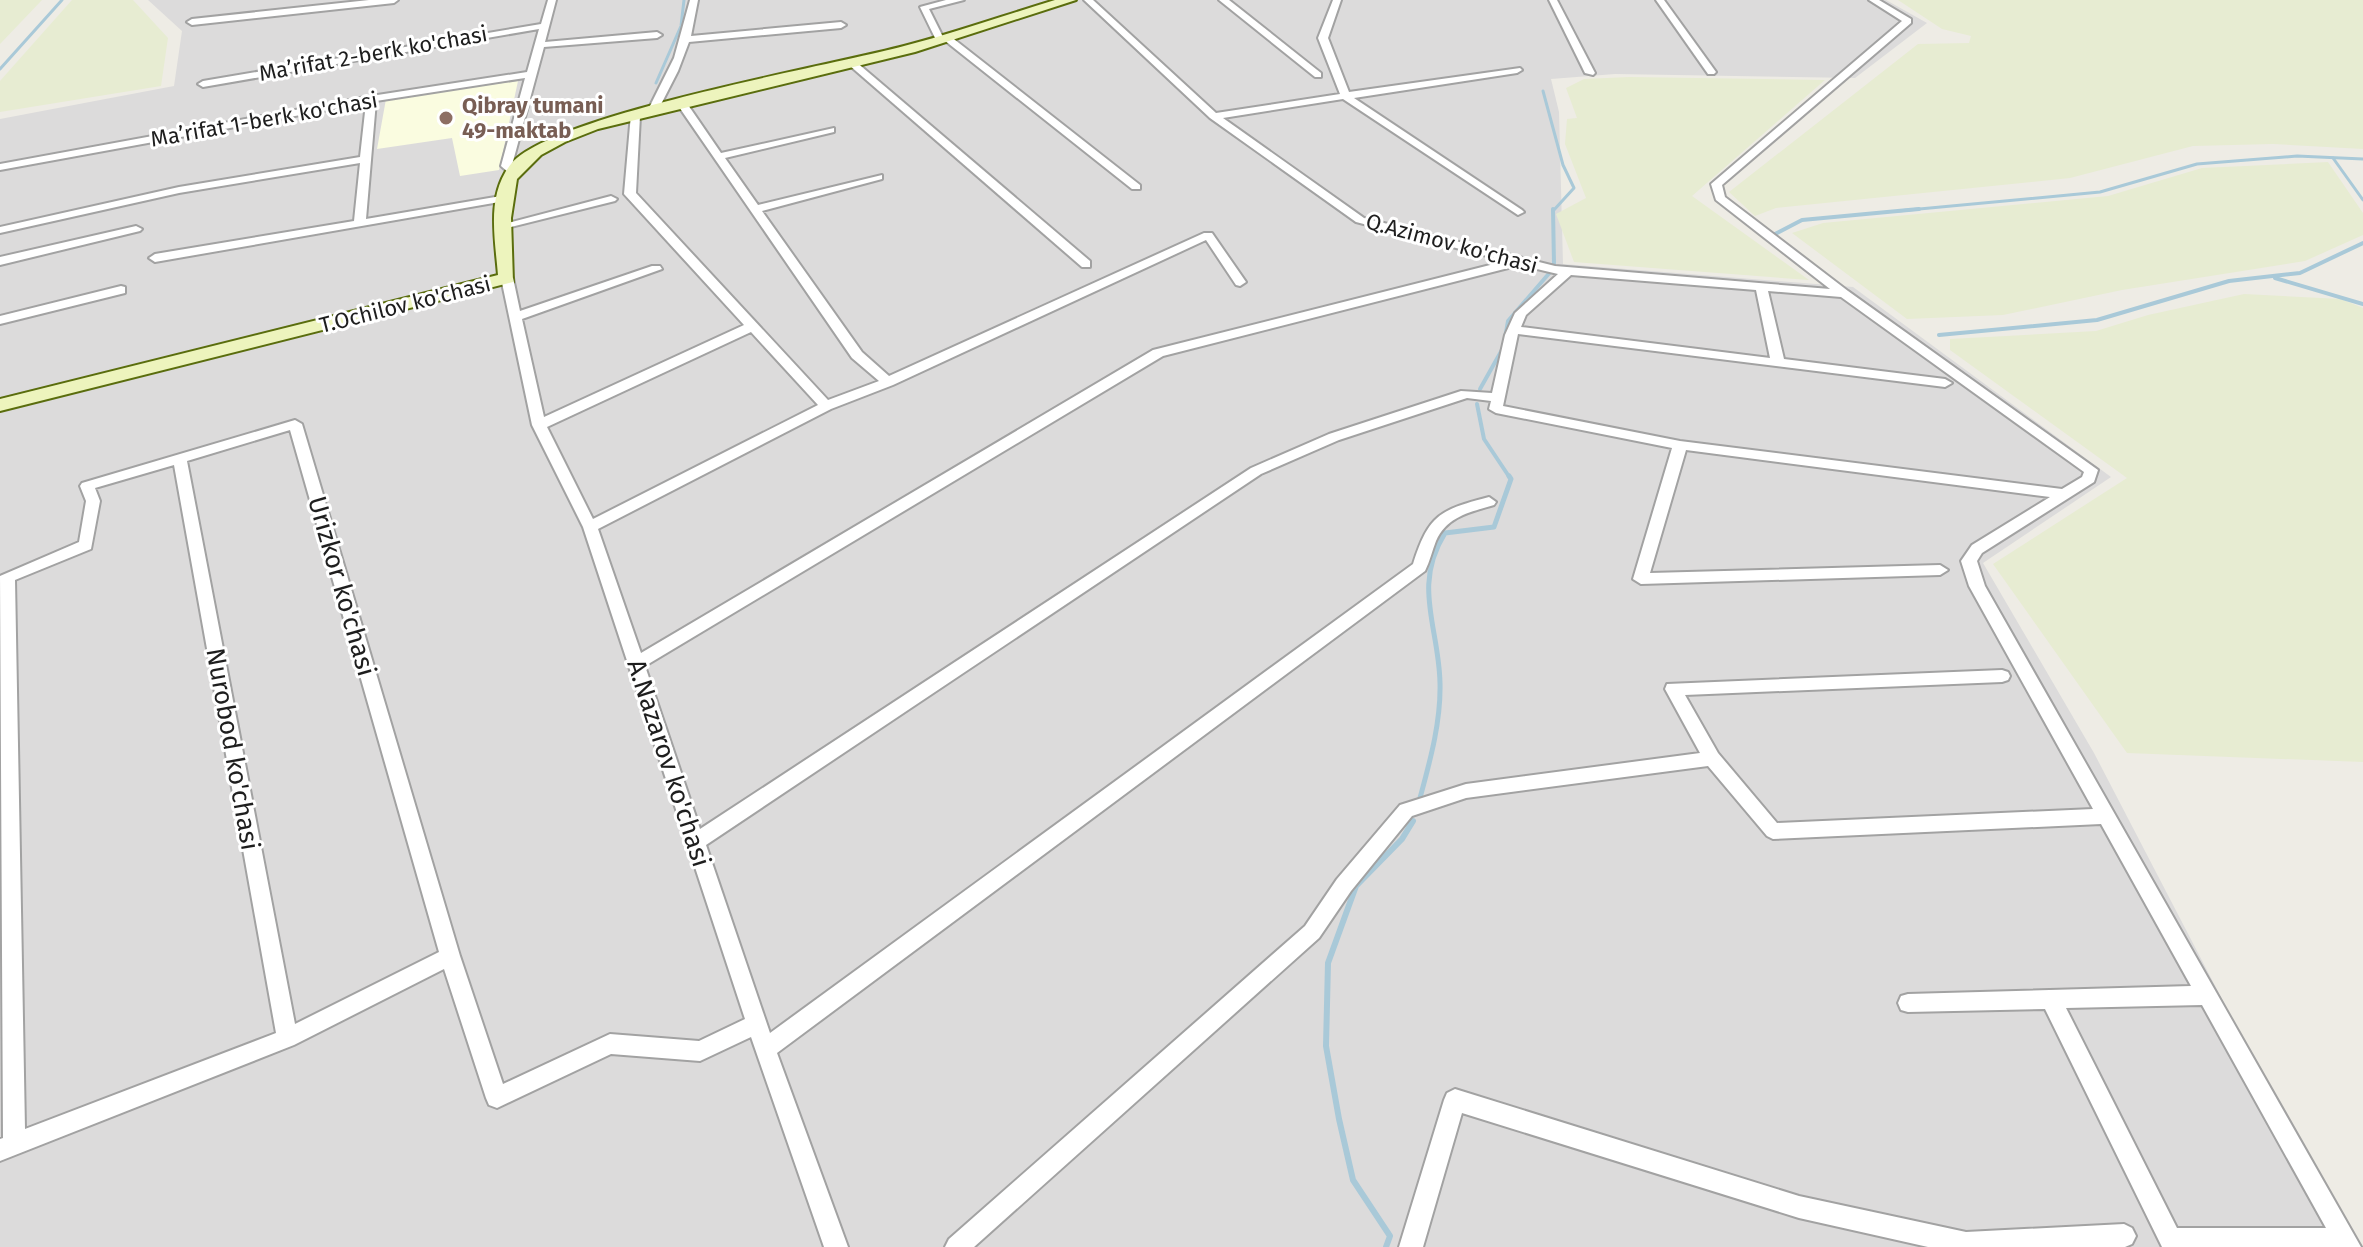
<svg xmlns="http://www.w3.org/2000/svg" width="2363" height="1247" viewBox="0 0 2363 1247" font-family="'Fira Sans',sans-serif">
<style>
.residential{fill:#dcdbdb}
.education{fill:#fafce0}
.farmland{fill:#e7ecd2}
.lines{fill:none;stroke-linecap:round;stroke-linejoin:round}
.stream-far3{stroke:#a9c9d8;stroke-width:3}
.stream-far2{stroke:#a9c9d8;stroke-width:4}
.stream-far1{stroke:#a9c9d8;stroke-width:5}
.stream{stroke:#a9c9d8;stroke-width:6}
.street-casing{stroke:#a2a2a2;stroke-width:4}
.secondary-casing{stroke:#5a6d0d;stroke-width:4}
.street{fill:#fff;fill-rule:evenodd}
.secondary{fill:#edf4bd;fill-rule:evenodd}
.education-dot{fill:#8d6e63;stroke:#fff;stroke-width:3}
.labels{text-anchor:middle;stroke-width:6;stroke-linejoin:round;paint-order:stroke}
.far-street-label{font-size:22px;fill:#1e1e1e;stroke:#fff}
.far-education-label{font-size:22px;font-weight:bold;fill:#785e54;stroke:#fff;text-anchor:start}
.street-label{font-size:26px;fill:#1e1e1e;stroke:#fff}
</style>
<rect width="100%" height="100%" fill="#eeece5"/>
<polygon class="residential" points="148,0 1886,0 1927,23 1855,78 1615,74 1551,79 1559,112 1563,264 1853,287 2111,477 1983,563 2094,753 2351,1247 0,1247 0,119 174,86 182,31"/>
<polygon class="education" points="518,81 499,170 460,176 452,138 377,149 386,99"/>
<g class="farmland">
<polygon points="0,0 42,0 0,44"/>
<polygon points="72,0 133,0 168,38 161,86 0,112 0,81"/>
<polygon points="1898,0 2363,0 2363,149 2273,144 2193,146 2070,178 1776,208 1755,216 1729,192 1918,44 1969,43 1971,36 1942,29"/>
<polygon points="1630,77 1825,80 1692,196 1809,280 1574,262 1556,214 1586,198 1565,144 1567,119 1577,118 1566,88 1584,79"/>
<polygon points="2328,162 2363,213 2363,235 2305,261 2122,290 2003,315 1907,319 1792,233 1823,223 2108,196 2202,168"/>
<polygon points="2244,294 2341,299 2363,308 2363,762 2127,753 1993,564 2127,478 1950,350 1950,339 2096,331 2148,315"/>
</g>
<g class="lines">
<g class="stream-far3">
<polyline points="0,69 62,0"/>
<polyline points="656,83 681,26 684,0"/>
<polyline points="1543,91 1563,165 1574,188 1553,211"/>
<polyline points="2333,158 2363,200"/>
<polyline points="1898,211 2100,192 2197,164 2297,156 2363,159"/>
</g>
<g class="stream-far2">
<polyline points="1553,209 1554,264"/>
<polyline points="1775,234 1802,220 1919,209"/>
<polyline points="2275,278 2363,304"/>
<polyline points="1939,335 2097,320 2229,281 2300,273 2363,243"/>
<polyline points="1505,338 1508,321 1552,270"/>
<polyline points="1480,389 1503,348"/>
<polyline points="1477,404 1484,439 1510,478"/>
</g>
<path class="stream-far1" d="M1420,798c10,-37 21,-76 20,-115 -1,-56 -28,-97 5,-150l49,-6 17,-48 -2,-3"/>
<polyline class="stream" points="1386,1247 1390,1236 1353,1180 1339,1119 1326,1046 1328,963 1356,886 1402,839 1413,821"/>
<defs>
<g id="street">
<polygon points="369,0 398,0 394,3 192,25 187,22 192,19"/>
<polygon points="548,0 556,0 545,42 657,32 662,35 657,38 544,47 512,165 518,171 517,173 509,173 501,166 525,78 376,101 366,219 501,196 507,199 505,201 155,262 149,258 155,254 354,221 360,163 179,193 0,233 0,227 179,187 360,157 366,103 0,170 0,164 371,96 527,72 539,29 203,87 198,84 203,81 541,24"/>
<polygon points="690,0 698,0 691,36 841,22 846,25 841,28 689,42 678,71 657,112 648,114 647,112 674,58"/>
<polygon points="946,0 964,0 929,9 943,37 950,36 1140,185 1140,189 1132,189 944,40 937,42 920,7"/>
<path d="M1084,0h9l123,113 124,-19 -22,-56 15,-38h8l-13,38 21,54 171,-24 2,2 -5,3 -163,25 168,112 2,2 -6,3 -175,-116 -120,19 141,100 191,48 275,23 -114,-89 -5,-16 191,-163 -33,-21h10l32,19v4l-189,162 3,12 123,94 250,179 -4,12 -112,71 -5,8 8,25 376,661h-199l-117,-238 -137,3 -7,-2 -3,-7 3,-7 7,-2 283,-8 -90,-162 -328,15 -6,-3 -59,-70 -242,32 -54,18 -61,75 -32,47 -345,309h-29l4,-8 356,-313 32,-47 63,-74 66,-21 234,-31 -35,-64 2,-5 335,-14 6,2 2,4 -2,4 -6,2 -317,13 33,58 59,70 316,-14 -124,-223 -8,-25 11,-16 78,-48 -364,-47 -36,123 290,-8 8,5 -8,5 -299,9 -8,-5 39,-131 -176,-35 -7,-4 2,-8 -24,-3 -128,42 -78,34 -555,371 64,188 643,-469c16,-50 27,-54 76,-67l7,5 -2,3c-23,7 -47,11 -58,36 -4,10 -6,20 -11,30l-648,482 71,194h-24l-73,-210 -51,24 -89,-7 -114,54 -8,-3 -3,-7 -42,-129 -150,76 -294,116v-22l3,-1 -3,-562 79,-34 7,-41 -6,-15 2,-3 213,-63 7,4 158,532 43,128 107,-50 89,7 46,-22 -162,-492 -51,-102 -31,-147 6,-4 6,4 7,33 132,-45h8l2,3 -140,50 22,98 200,-92 -120,-131 7,-80 9,2 -4,77 192,207 51,-19 -27,-23 -175,-254 1,-2h8l35,51 113,-25v4l-109,26 33,47 124,-30v4l-120,32 100,141 27,24 315,-143h8l34,49 -6,4 -4,-1 -30,-45 -313,145 -62,24 -233,120 43,124 512,-303 353,-89 -150,-39 -146,-104zM1520,265l38,9 -43,39 -10,22 -13,58 -31,-2 -132,43 -78,34 -551,361 -55,-163 518,-310zM1571,275l185,15 14,68 -249,-31 5,-12zM1768,291l73,6 243,175 -2,5 -20,12 -382,-48 -177,-35 15,-72 427,53 7,-4 -7,-4 -161,-20zM751,332l67,73 -225,114 -46,-92zM290,430l149,522 -144,72 -108,-563zM174,465l102,568 -251,96 -10,-549 76,-31 9,-48 -5,-13zM2202,1005l124,223h-149l-111,-220z"/>
<polygon points="1219,0 1229,0 1321,73 1321,77 1315,77"/>
<polygon points="1549,0 1557,0 1595,73 1593,75 1585,73"/>
<polygon points="1656,0 1664,0 1716,72 1714,74 1708,74"/>
<polygon points="849,61 855,61 1090,261 1090,267 1082,267 849,65"/>
<polygon points="611,196 617,199 615,201 503,229 497,226"/>
<polygon points="136,226 142,229 140,231 0,265 0,257"/>
<polygon points="121,286 125,287 125,293 0,324 0,316"/>
<polygon points="1455,1089 1799,1196 1966,1232 2124,1224 2132,1228 2136,1236 2132,1244 2125,1247 1928,1247 1799,1218 1462,1113 1423,1247 1399,1247 1444,1100 1447,1093"/>
</g>
<path id="secondary" d="M1055,0h21l-161,52 -317,77 -33,13 -24,13 -24,24 -6,39 2,64 -513,129v-12l498,-124c-3,-37 -12,-80 13,-111 40,-49 318,-98 393,-118 51,-13 101,-31 151,-46z"/>
</defs>
<use href="#street" class="street-casing"/>
<use href="#secondary" class="secondary-casing"/>
<use href="#street" class="street"/>
<use href="#secondary" class="secondary"/>
</g>
<circle class="education-dot" cx="446" cy="118" r="8"/>
<g class="labels">
<g class="far-street-label">
<text transform="translate(373 53) rotate(-10)" y="8">Ma’rifat 2-berk ko'chasi</text>
<text transform="translate(264 119) rotate(-10)" y="8">Ma’rifat 1-berk ko'chasi</text>
<text transform="translate(1452 243) rotate(15)" y="8">Q.Azimov ko'chasi</text>
<text transform="translate(405 304) rotate(-14)" y="8">T.Ochilov ko'chasi</text>
</g>
<g class="far-education-label">
<text x="462" y="113">Qibray tumani<tspan x="462" dy="25">49-maktab</tspan></text>
</g>
<g class="street-label">
<text transform="translate(342 586) rotate(74)" y="9">Urizkor ko'chasi</text>
<text transform="translate(233 749) rotate(80)" y="9">Nurobod ko'chasi</text>
<text transform="translate(669 763) rotate(72)" y="9">A.Nazarov ko'chasi</text>
</g>
</g>
</svg>
